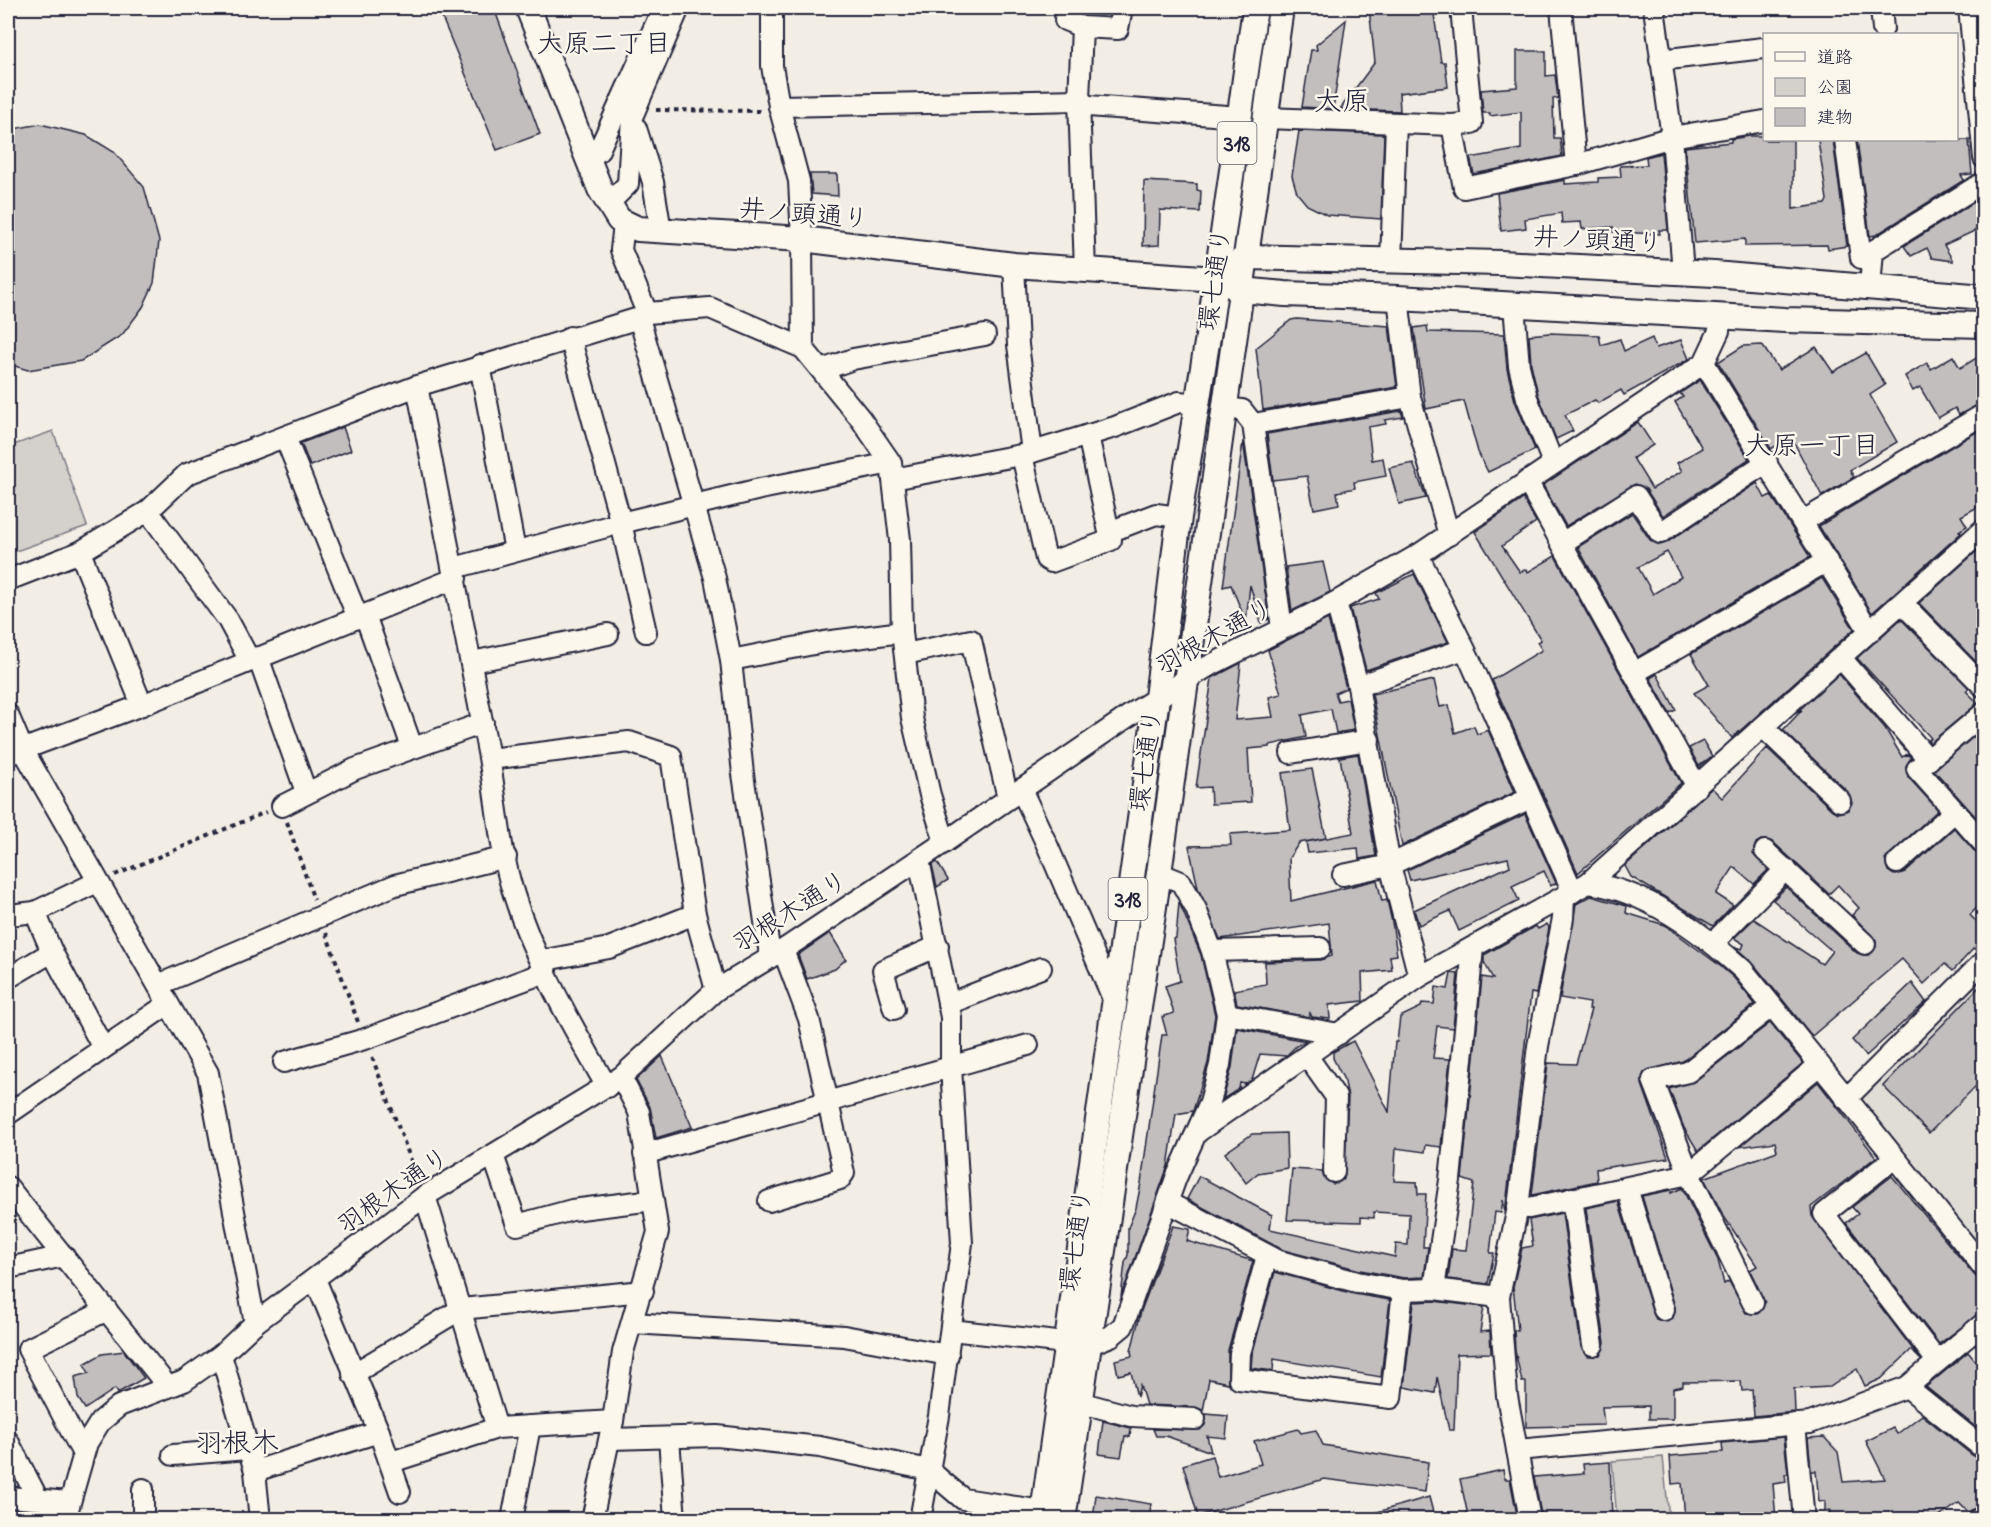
<svg xmlns="http://www.w3.org/2000/svg" width="1991" height="1527" viewBox="0 0 1991 1527" font-family="'Indie Flower','Klee One',sans-serif">
<style>
.built{fill:#e0dcd6}
.green{fill:#d4d1cc;stroke:#7b7a84;stroke-width:1.5}
.building{fill:#c2bebe;stroke:#22223b;stroke-width:1.5;fill-rule:evenodd}
.lines{fill:none;stroke-linecap:round;stroke-linejoin:round}
.minor-casing{stroke:#22223b;stroke-width:24}
.major-casing{stroke:#22223b;stroke-width:28}
.path{stroke:#22223b;stroke-width:4;stroke-dasharray:4.5 4.5;stroke-linecap:butt}
.minor{stroke:#fbf7ec;stroke-width:20}
.major{stroke:#fbf7ec;stroke-width:24}
.labels{text-anchor:middle;stroke-width:5;stroke-linejoin:round;paint-order:stroke}
.shield{fill:#fbf7ec;stroke:#636270;stroke-width:1.5}
.shield-label{font-size:24px;font-weight:bold;fill:#22223b}
.street-label{font-size:26px;fill:#22223b;stroke:#fbf7ec}
.neighbourhood-label{font-size:27px;fill:#22223b;stroke:#fbf7ec}
.quarter-label{font-size:28px;fill:#22223b;stroke:#fbf7ec}
</style>
<rect width="100%" height="100%" fill="#f2eee5"/>
<filter id="ink" filterUnits="userSpaceOnUse"><feTurbulence type="fractalNoise" baseFrequency=".0167" numOctaves="2"/><feDisplacementMap in="SourceGraphic" scale="12" xChannelSelector="R" yChannelSelector="G"/><feConvolveMatrix kernelMatrix="1 2 1 2 8 2 1 2 1" color-interpolation-filters="sRGB"/></filter>
<g filter="url(#ink)">
<polygon class="built" points="1983,970 1983,1256 1857,1101"/>
<g class="green">
<polygon points="53,431 87,526 13,552 8,536 8,447"/>
<polygon points="1663,1457 1669,1519 1617,1519 1612,1461"/>
</g>
<g class="building">
<polygon points="438,8 494,8 540,134 497,150"/>
<polygon points="1369,8 1433,8 1441,62 1445,62 1448,87 1399,93 1400,111 1340,109 1375,62"/>
<polygon points="1346,20 1333,109 1302,107 1311,50 1317,50 1316,45"/>
<polygon points="1517,51 1546,51 1546,76 1555,75 1558,98 1553,99 1554,138 1560,138 1562,156 1474,174 1470,158 1521,149 1521,112 1490,116 1490,113 1483,113 1481,90 1517,87"/>
<polygon points="40,124 86,135 114,152 144,187 159,241 154,283 143,307 122,335 81,361 28,370 8,364 8,130"/>
<polygon points="1299,131 1384,134 1381,219 1327,215 1307,205 1297,193 1292,176"/>
<polygon points="1750,136 1764,136 1764,140 1793,140 1793,209 1825,204 1827,200 1818,140 1833,140 1847,246 1828,249 1827,245 1745,246 1745,239 1695,243 1685,147 1731,142 1731,139"/>
<polygon points="1857,140 1969,140 1972,174 1961,175 1964,180 1876,235 1870,236"/>
<polygon points="1661,153 1668,230 1659,230 1660,234 1613,232 1613,227 1582,229 1581,222 1562,223 1561,213 1525,219 1526,228 1501,231 1497,193 1565,180 1565,184 1598,182 1598,178 1621,177 1620,166 1647,165 1646,157"/>
<polygon points="810,174 837,174 838,196 812,194"/>
<polygon points="1144,181 1197,184 1197,190 1201,191 1200,212 1160,210 1159,245 1143,246"/>
<polygon points="1976,201 1983,215 1983,227 1944,245 1953,261 1932,258 1927,248 1911,256 1904,246"/>
<polygon points="1297,319 1389,326 1397,387 1263,410 1256,348 1291,320"/>
<polygon points="1427,326 1428,332 1504,334 1507,369 1515,401 1535,450 1488,472 1478,452 1464,401 1426,409 1414,328"/>
<polygon points="1549,333 1599,335 1601,345 1620,339 1624,351 1652,338 1656,348 1681,340 1689,359 1624,395 1621,390 1598,403 1595,400 1565,415 1573,431 1556,439 1538,394 1531,364 1529,335"/>
<polygon points="1762,345 1779,370 1816,347 1833,372 1866,353 1885,385 1870,395 1897,442 1850,470 1854,477 1822,496 1791,437 1771,449 1718,362 1743,346"/>
<polygon points="1983,354 1983,402 1959,415 1955,408 1938,418 1920,387 1913,391 1905,376 1927,363 1931,369 1953,356 1960,368"/>
<polygon points="1700,380 1749,459 1663,516 1646,489 1635,484 1566,526 1543,485 1638,422 1653,445 1633,458 1652,489 1682,471 1677,463 1702,448 1675,402 1683,397 1680,393"/>
<polygon points="1401,411 1403,417 1385,420 1386,424 1368,427 1372,460 1383,458 1386,476 1354,482 1355,488 1337,492 1339,504 1314,509 1307,476 1273,480 1267,434"/>
<polygon points="343,427 351,450 310,466 301,443"/>
<polygon points="1983,428 1983,504 1961,516 1967,526 1959,531 1961,533 1872,613 1819,526"/>
<polygon points="1243,441 1269,619 1261,623 1250,585 1246,622 1231,585 1223,587"/>
<polygon points="1413,463 1426,498 1399,504 1389,468"/>
<path d="M1757,483l8,15 6,-3 39,62 -172,100 -60,-110 54,-34 18,27 10,5 6,-2zM1667,552l14,25 -28,17 -15,-27z"/>
<polygon points="1523,499 1536,522 1502,546 1520,572 1527,569 1528,572 1555,556 1681,783 1578,873 1492,680 1542,650 1537,642 1541,640 1475,532"/>
<polygon points="1977,551 1983,557 1983,669 1919,603"/>
<polygon points="1323,562 1330,592 1292,611 1286,567"/>
<polygon points="1414,574 1448,642 1366,670 1350,608 1379,599 1376,593"/>
<polygon points="1822,578 1854,629 1732,738 1694,693 1709,685 1691,654"/>
<polygon points="1328,619 1346,688 1335,693 1338,701 1348,699 1354,730 1336,733 1331,709 1302,715 1306,737 1270,745 1270,747 1248,749 1251,802 1211,804 1210,787 1196,788 1212,678 1241,663 1235,720 1273,717 1269,697 1281,694 1268,650"/>
<polygon points="1901,619 1969,688 1966,691 1978,703 1930,743 1928,740 1931,738 1857,658"/>
<polygon points="1657,674 1676,710 1670,713 1650,678"/>
<polygon points="1839,674 1885,728 1902,757 1908,754 1911,758 1906,766 1908,777 1938,810 1889,855 1885,860 1888,871 1894,875 1905,872 1954,828 1975,852 1983,856 1983,901 1970,915 1983,929 1983,949 1977,951 1974,948 1953,971 1945,964 1924,984 1902,959 1812,1036 1752,962 1735,947 1742,949 1744,944 1734,938 1754,919 1822,964 1832,951 1773,900 1786,887 1857,953 1869,955 1876,947 1876,940 1852,915 1859,908 1838,885 1829,894 1773,842 1761,840 1756,843 1753,854 1768,870 1754,884 1734,867 1716,894 1733,905 1713,926 1631,877 1625,866 1712,788 1722,798 1767,748 1832,810 1838,813 1848,810 1852,803 1848,792 1783,730 1802,710 1797,712"/>
<polygon points="1434,680 1440,707 1449,705 1455,733 1474,726 1477,734 1488,730 1515,792 1402,846 1372,694"/>
<polygon points="1983,729 1983,825 1934,770"/>
<polygon points="1703,741 1712,756 1699,766 1689,748"/>
<polygon points="1358,754 1376,856 1359,859 1358,848 1308,853 1306,842 1353,833 1340,757"/>
<polygon points="1312,769 1326,838 1299,843 1289,858 1291,901 1377,880 1382,901 1387,900 1392,922 1397,955 1390,956 1392,970 1362,973 1363,1001 1329,1005 1330,1019 1312,1017 1310,1013 1309,1017 1237,1004 1234,990 1266,984 1265,962 1320,960 1332,956 1329,923 1220,939 1198,888 1189,846 1231,845 1230,834 1290,830 1282,773"/>
<polygon points="1525,814 1556,883 1551,886 1544,871 1512,886 1519,901 1459,931 1450,911 1419,925 1414,910 1510,866 1508,858 1410,880 1407,870"/>
<polygon points="937,862 948,880 937,887 932,865"/>
<polygon points="1591,896 1627,906 1626,913 1665,925 1719,965 1734,978 1755,1004 1683,1061 1644,1072 1642,1084 1668,1158 1596,1169 1597,1181 1532,1195 1548,1063 1576,1064 1591,1009 1589,1009 1590,1003 1560,998 1576,904"/>
<polygon points="1179,902 1201,955 1215,1015 1208,1063 1193,1111 1176,1114 1168,1166 1121,1297 1125,1263 1128,1255 1128,1228 1136,1208 1141,1183 1162,1035 1167,1035 1162,1017 1174,1013 1165,986 1180,981 1173,939 1176,938"/>
<polygon points="1547,924 1549,928 1536,994 1531,993 1506,1205 1505,1212 1503,1200 1501,1213 1495,1212 1490,1253 1494,1253 1488,1284 1448,1279 1452,1249 1466,1250 1474,1183 1462,1179 1482,977 1493,979 1484,962 1484,955 1536,926 1538,929"/>
<polygon points="830,933 846,959 835,969 807,979 798,955"/>
<polygon points="1451,973 1458,974 1453,1028 1437,1026 1433,1058 1450,1059 1441,1147 1426,1145 1425,1152 1396,1148 1394,1181 1417,1182 1418,1194 1426,1194 1423,1247 1428,1247 1424,1277 1404,1278 1360,1270 1283,1250 1187,1199 1199,1176 1272,1215 1270,1229 1395,1257 1396,1244 1408,1245 1409,1214 1374,1212 1374,1218 1361,1217 1361,1222 1287,1220 1292,1169 1322,1171 1324,1178 1333,1184 1344,1179 1348,1097 1345,1082 1333,1058 1333,1052 1353,1041 1389,1112 1395,1042 1397,1042 1400,1017 1421,1007 1422,1003 1434,1004 1436,987 1448,989"/>
<polygon points="1912,983 1926,1002 1866,1056 1852,1040"/>
<polygon points="1983,983 1983,1079 1929,1133 1883,1086"/>
<polygon points="1770,1023 1803,1063 1698,1151 1684,1128 1669,1089 1695,1081"/>
<polygon points="1237,1028 1306,1041 1296,1046 1286,1056 1260,1054 1252,1080 1245,1084 1240,1083 1239,1089 1223,1099 1232,1067"/>
<polygon points="662,1056 692,1127 656,1138 650,1107 636,1080"/>
<polygon points="1818,1082 1876,1157 1811,1207 1812,1216 1921,1360 1911,1350 1881,1379 1865,1386 1857,1369 1830,1387 1794,1389 1795,1412 1754,1416 1752,1390 1742,1391 1741,1381 1683,1382 1683,1386 1673,1388 1673,1419 1649,1419 1649,1406 1602,1407 1604,1425 1526,1427 1526,1382 1522,1382 1515,1351 1514,1330 1518,1330 1513,1287 1522,1248 1533,1246 1529,1220 1562,1213 1581,1347 1588,1356 1600,1355 1605,1343 1586,1208 1618,1201 1653,1313 1656,1319 1667,1322 1673,1318 1675,1307 1642,1196 1671,1190 1671,1193 1682,1188 1718,1260 1724,1284 1729,1281 1746,1313 1758,1314 1765,1303 1750,1270 1757,1266 1723,1215 1704,1178 1777,1151 1775,1142 1739,1147"/>
<polygon points="1286,1133 1287,1168 1258,1173 1246,1183 1225,1153 1252,1134"/>
<polygon points="1892,1176 1975,1276 1983,1281 1983,1311 1939,1344 1846,1223 1858,1214 1852,1207"/>
<polygon points="1173,1226 1190,1229 1187,1241 1253,1261 1228,1350 1228,1383 1209,1379 1203,1411 1196,1407 1146,1405 1140,1385 1137,1397 1131,1372 1118,1375 1115,1360 1132,1356 1131,1351 1141,1311"/>
<polygon points="1275,1272 1354,1294 1390,1300 1381,1377 1274,1359 1273,1371 1251,1368 1252,1355"/>
<polygon points="1433,1301 1484,1307 1480,1332 1490,1331 1491,1353 1457,1354 1454,1430 1449,1430 1437,1377 1435,1393 1404,1387 1414,1302"/>
<polygon points="124,1351 144,1378 118,1393 115,1389 85,1409 78,1398 75,1377 89,1373 84,1364 102,1354"/>
<polygon points="1968,1352 1983,1370 1983,1433 1926,1387"/>
<polygon points="1206,1414 1228,1416 1226,1438 1207,1436 1211,1452 1166,1436 1156,1436 1153,1429 1200,1430 1205,1425"/>
<polygon points="1922,1415 1976,1458 1983,1461 1983,1504 1968,1512 1959,1503 1935,1520 1830,1520 1830,1510 1825,1511 1825,1501 1819,1502 1816,1471 1811,1471 1808,1438 1824,1437 1838,1452 1843,1482 1885,1479 1866,1441 1893,1428 1897,1434"/>
<polygon points="1103,1421 1131,1428 1130,1437 1125,1436 1121,1457 1099,1454"/>
<polygon points="1298,1429 1301,1433 1316,1430 1323,1445 1428,1462 1425,1492 1324,1479 1198,1516 1183,1465 1212,1456 1218,1477 1261,1464 1254,1441"/>
<polygon points="1784,1437 1788,1474 1785,1474 1786,1482 1773,1484 1776,1520 1739,1520 1739,1512 1685,1519 1682,1483 1672,1484 1670,1456 1723,1452 1722,1443"/>
<polygon points="1610,1462 1612,1520 1542,1520 1534,1477 1584,1473 1583,1464"/>
<polygon points="1503,1470 1505,1479 1510,1479 1518,1520 1469,1520 1460,1479"/>
<polygon points="1096,1495 1151,1504 1149,1520 1093,1520"/>
<polygon points="1429,1497 1435,1520 1368,1520 1367,1515"/>
</g>
<g class="lines">
<defs>
<g id="minor">
<polyline points="772,8 772,66 779,106 799,181 802,239 803,348"/>
<polyline points="1066,8 1065,20 1082,27 1118,29 1122,8"/>
<polyline points="1561,8 1576,165"/>
<polyline points="1654,8 1672,137 1683,272"/>
<polyline points="1881,8 1883,29"/>
<polyline points="1969,8 1984,158"/>
<polyline points="1082,27 1079,100 1085,271"/>
<polyline points="1660,60 1764,48"/>
<polyline points="779,106 1079,100 1088,106 1241,117"/>
<polyline points="1266,118 1452,125 1472,123 1461,8"/>
<polyline points="1452,125 1464,188 1576,165 1672,137 1764,121"/>
<polyline points="636,128 653,182 661,231"/>
<polyline points="1845,140 1861,258"/>
<polyline points="598,152 663,8"/>
<polyline points="608,204 628,184 632,117 679,8"/>
<polyline points="624,224 621,250 647,313"/>
<polyline points="1391,262 1396,123"/>
<polyline points="1014,265 1018,345 1032,452"/>
<polyline points="1870,287 1873,251 1984,182"/>
<polyline points="1398,298 1410,397 1449,535"/>
<polyline points="1514,305 1519,366 1527,398 1553,463"/>
<polyline points="639,318 715,578 731,660 743,774 770,955"/>
<polyline points="570,337 621,523 646,632"/>
<polyline points="1704,363 1870,632"/>
<polyline points="480,365 515,551"/>
<polyline points="822,370 853,359 985,335"/>
<path d="M417,386c24,122 47,244 71,366 9,48 11,97 26,143 21,68 58,130 93,192"/>
<polyline points="1224,408 1242,410 1253,424 1282,628"/>
<polyline points="1253,424 1410,397"/>
<polyline points="1088,435 1109,532"/>
<polyline points="285,437 358,618"/>
<polyline points="1022,455 1046,559 1051,562 1111,540 1109,532 1156,514 1179,517"/>
<polyline points="893,479 1026,454 1115,427 1179,402 1197,404"/>
<polyline points="1527,481 1697,787"/>
<polyline points="148,511 228,620 250,661"/>
<polyline points="1803,521 1984,414"/>
<polyline points="1562,543 1636,496 1660,533 1767,462"/>
<polyline points="80,552 142,705"/>
<polyline points="1418,555 1469,658 1573,892"/>
<polyline points="454,568 621,523 760,489 891,463"/>
<polyline points="8,580 80,552 148,511 187,474 417,386 639,318 647,313 710,308 803,348 860,418 891,463 900,540 902,632 912,718 930,795 945,842"/>
<polyline points="1336,602 1358,686 1390,865 1419,977"/>
<polyline points="1902,603 1984,687"/>
<polyline points="365,615 412,747"/>
<polyline points="905,654 971,640 1008,798"/>
<polyline points="258,657 306,792"/>
<polyline points="1841,658 1929,760"/>
<polyline points="731,660 824,642 902,632"/>
<polyline points="472,662 608,634"/>
<polyline points="1634,673 1827,561"/>
<polyline points="1358,686 1464,649"/>
<polyline points="1984,713 1917,769 1984,844"/>
<polyline points="8,715 22,748 208,1073 255,1323"/>
<polyline points="1763,727 1840,801"/>
<polyline points="1291,753 1369,740"/>
<polyline points="8,755 142,705 456,578"/>
<polyline points="490,759 629,742 671,756 695,914 716,990"/>
<polyline points="1021,789 1048,847 1114,1001"/>
<polyline points="282,806 355,769 483,723"/>
<polyline points="1765,851 1865,944"/>
<polyline points="919,860 951,1017 951,1067 962,1243 939,1416 920,1520"/>
<polyline points="1897,863 1954,812"/>
<polyline points="1343,875 1390,865 1530,798"/>
<path d="M1588,883c59,8 112,48 155,87l241,298"/>
<polyline points="8,912 9,915 35,912 97,882"/>
<polyline points="35,912 52,952 103,1048"/>
<polyline points="1713,943 1786,869"/>
<polyline points="1212,951 1320,948"/>
<polyline points="540,961 609,948 695,914"/>
<polyline points="8,978 52,952"/>
<polyline points="158,985 395,885 506,857"/>
<polyline points="948,1004 1041,968"/>
<polyline points="894,1009 883,970 938,946"/>
<polyline points="1227,1014 1339,1034"/>
<polyline points="1307,1056 1336,1097 1334,1172"/>
<polyline points="284,1062 365,1039 546,972"/>
<polyline points="1846,1099 1984,961"/>
<polyline points="8,1114 168,1004"/>
<polyline points="1199,1131 1419,977 1588,883 1984,529"/>
<polyline points="644,1154 1028,1045"/>
<polyline points="493,1155 517,1225 572,1210 653,1200"/>
<polyline points="1893,1159 1824,1214 1937,1361"/>
<polyline points="8,1187 168,1387"/>
<polyline points="1627,1188 1664,1310"/>
<polyline points="425,1196 497,1428"/>
<polyline points="1572,1198 1593,1345"/>
<polyline points="769,1201 840,1179 844,1173 809,1019 783,950"/>
<polyline points="1169,1203 1279,1261 1357,1282 1403,1290 1434,1289 1499,1297"/>
<polyline points="1518,1207 1529,1208 1689,1174 1819,1065"/>
<polyline points="1267,1256 1240,1353 1239,1379 1391,1398 1403,1290"/>
<polyline points="8,1268 64,1256"/>
<polyline points="315,1279 379,1432 400,1492"/>
<polyline points="1434,1289 1450,1180 1473,948"/>
<polyline points="1753,1303 1689,1174 1653,1080 1688,1072 1772,1006"/>
<polyline points="632,1323 844,1336 948,1355"/>
<polyline points="951,1330 1065,1343"/>
<polyline points="1088,1345 1111,1336 1123,1326 1176,1178 1210,1102 1220,1065 1227,1014 1212,951 1196,909 1181,882 1159,873"/>
<polyline points="221,1355 255,1471 260,1520"/>
<polyline points="353,1374 461,1309 643,1291"/>
<polyline points="1907,1387 1984,1449"/>
<polyline points="1079,1402 1131,1416 1195,1419"/>
<polyline points="1795,1424 1804,1520"/>
<polyline points="669,1438 675,1520"/>
<polyline points="610,1439 717,1436 820,1447 929,1470 963,1499 1043,1511"/>
<polyline points="8,1441 38,1499"/>
<polyline points="1517,1450 1810,1423 1907,1387 1984,1323"/>
<polyline points="83,1454 28,1349 107,1310"/>
<polyline points="173,1455 248,1449"/>
<polyline points="391,1462 497,1428 613,1421"/>
<polyline points="255,1471 379,1432"/>
<polyline points="8,1497 69,1502"/>
<polyline points="65,1520 87,1443 100,1422 119,1406 184,1381 221,1355 255,1323 425,1196 621,1077 716,990 783,950 945,842 1136,711 1207,667 1336,602 1418,555 1704,363 1719,331 1721,316"/>
<polyline points="143,1520 143,1489"/>
<polyline points="512,1520 530,1426"/>
<polyline points="592,1520 613,1421 623,1352 658,1232 639,1112 621,1077"/>
<polyline points="1530,1520 1507,1396 1499,1297 1518,1207 1538,1046 1563,918 1564,897"/>
<polyline points="1977,1520 1984,1518"/>
</g>
<g id="major">
<polyline points="528,8 600,189 619,220 638,229 802,239 1014,265 1217,279 1242,290 1285,294 1398,298 1785,320 1984,325"/>
<polyline points="1233,266 1246,257 1501,263 1714,274 1984,297"/>
<polyline points="1042,1520 1157,698 1179,517 1211,318 1255,8"/>
<polyline points="1063,1520 1159,873 1281,8"/>
</g>
</defs>
<use href="#minor" class="minor-casing"/>
<use href="#major" class="major-casing"/>
<g class="path">
<polyline points="656,110 763,111"/>
<polyline points="287,822 314,900"/>
<polyline points="115,875 266,812"/>
<polyline points="326,933 358,1022"/>
<polyline points="372,1057 418,1179"/>
</g>
<use href="#minor" class="minor"/>
<use href="#major" class="major"/>
</g>
</g>
<g class="labels">
<g class="shield">
<rect x="1217.5" y="122" width="39" height="42" rx="4.5"/>
<rect x="1108.5" y="878" width="39" height="42" rx="4.5"/>
</g>
<g class="shield-label">
<text x="1237" y="151">318</text>
<text x="1128" y="907">318</text>
</g>
<g class="street-label">
<text transform="translate(804 213) rotate(5)" y="9">井ノ頭通り</text>
<text transform="translate(1598 239) rotate(3)" y="9">井ノ頭通り</text>
<text transform="translate(1214 279) rotate(-82)" y="9">環七通り</text>
<text transform="translate(1214 636) rotate(-29)" y="9">羽根木通り</text>
<text transform="translate(1145 760) rotate(-82)" y="9">環七通り</text>
<text transform="translate(790 911) rotate(-32)" y="9">羽根木通り</text>
<text transform="translate(393 1190) rotate(-35)" y="9">羽根木通り</text>
<text transform="translate(1075 1240) rotate(-82)" y="9">環七通り</text>
</g>
<g class="neighbourhood-label">
<text x="604" y="52">大原二丁目</text>
<text x="1812" y="454">大原一丁目</text>
</g>
<g class="quarter-label">
<text x="1342" y="110">大原</text>
<text x="237" y="1452">羽根木</text>
</g>
</g>
<rect width="1991" height="1527" fill="none" stroke="#fbf7ec" stroke-width="30"/>
<rect x="15" y="15" width="1961" height="1497" fill="none" stroke="#22223b" stroke-width="2" filter="url(#ink)"/>
<rect x="1763" y="33" width="195" height="108" fill="#fbf7ec" stroke="#a4a2a5" stroke-width="1.5"/>
<rect x="1775" y="52" width="30" height="9" fill="#fbf7ec" stroke="#a4a2a5" stroke-width="1.5"/>
<text x="1817" y="63" font-size="18" fill="#22223b">道路</text>
<rect x="1775" y="78" width="30" height="18" fill="#d4d1cc" stroke="#a4a2a5" stroke-width="1.5"/>
<text x="1817" y="93" font-size="18" fill="#22223b">公園</text>
<rect x="1775" y="108" width="30" height="18" fill="#c2bebe" stroke="#a4a2a5" stroke-width="1.5"/>
<text x="1817" y="123" font-size="18" fill="#22223b">建物</text>
</svg>
